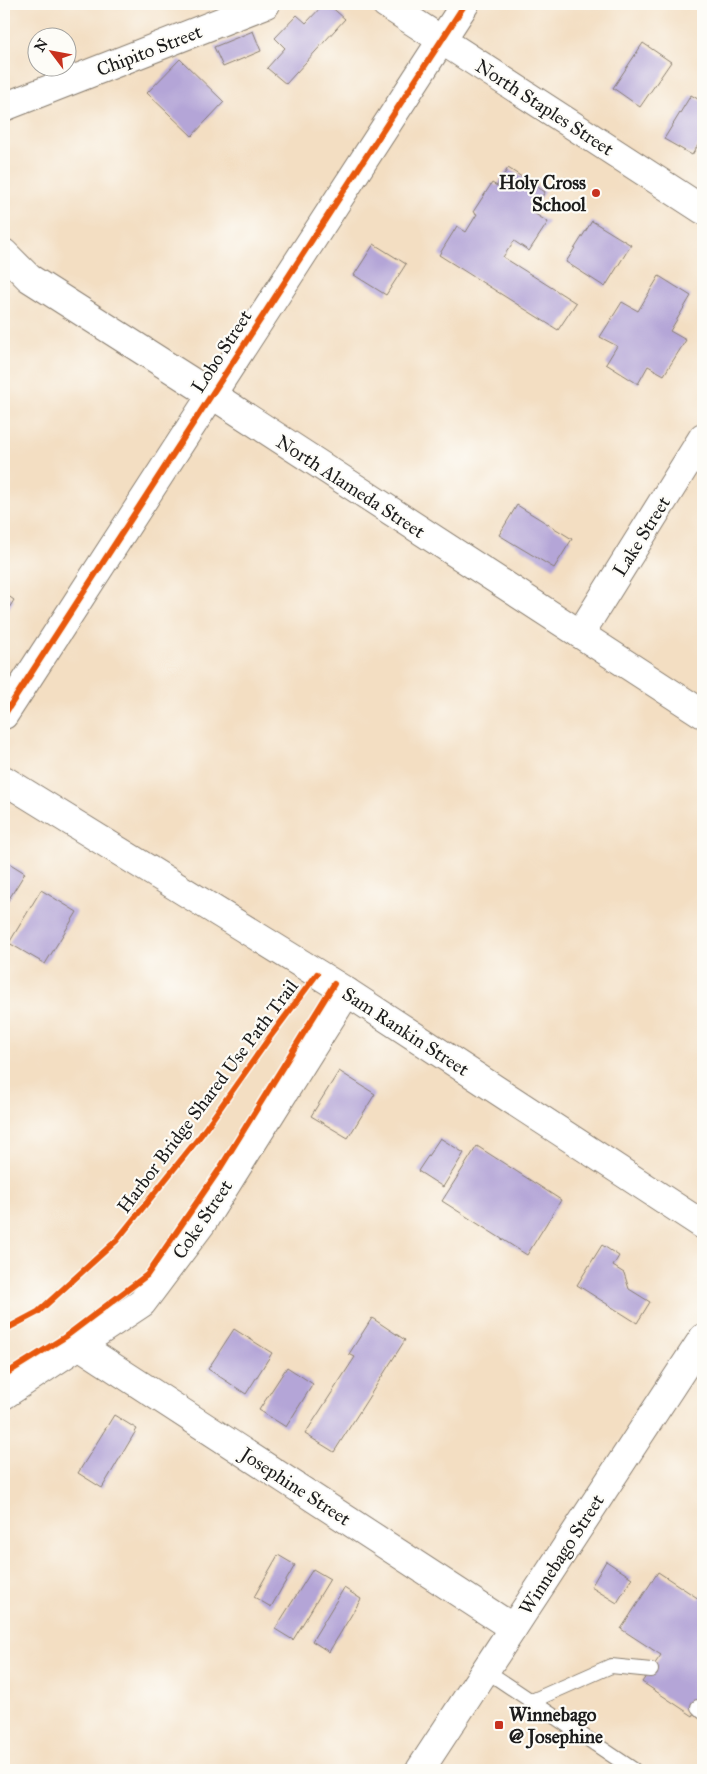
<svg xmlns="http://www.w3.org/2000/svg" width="707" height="1774" viewBox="0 0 707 1774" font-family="'IM FELL Great Primer',serif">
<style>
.building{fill:#b4a5d7}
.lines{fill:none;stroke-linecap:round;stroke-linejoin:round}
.service-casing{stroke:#887d6f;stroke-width:16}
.minor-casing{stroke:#887d6f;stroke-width:30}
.tertiary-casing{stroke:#887d6f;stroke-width:30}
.service{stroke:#fff;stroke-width:14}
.minor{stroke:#fff;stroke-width:28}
.tertiary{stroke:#fff;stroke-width:28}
.cycleway-casing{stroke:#fdfcf7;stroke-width:9}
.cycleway{stroke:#e8590c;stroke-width:6}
.poi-dot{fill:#c8321e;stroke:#fdfcf7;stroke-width:2}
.labels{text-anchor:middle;stroke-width:4.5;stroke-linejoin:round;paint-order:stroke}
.street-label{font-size:19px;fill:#1c1c1c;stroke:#fdfcf7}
.poi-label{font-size:19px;font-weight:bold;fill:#1c1c1c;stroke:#fdfcf7;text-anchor:end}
</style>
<rect width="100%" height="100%" fill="#fdfcf7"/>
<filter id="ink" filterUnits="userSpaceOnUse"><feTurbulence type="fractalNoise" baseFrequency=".02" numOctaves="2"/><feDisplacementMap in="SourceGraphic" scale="10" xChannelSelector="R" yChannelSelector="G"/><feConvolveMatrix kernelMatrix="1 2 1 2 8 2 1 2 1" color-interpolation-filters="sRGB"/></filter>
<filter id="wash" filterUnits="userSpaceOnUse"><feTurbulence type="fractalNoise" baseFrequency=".0096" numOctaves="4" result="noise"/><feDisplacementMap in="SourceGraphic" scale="20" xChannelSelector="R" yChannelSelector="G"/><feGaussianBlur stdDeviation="1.12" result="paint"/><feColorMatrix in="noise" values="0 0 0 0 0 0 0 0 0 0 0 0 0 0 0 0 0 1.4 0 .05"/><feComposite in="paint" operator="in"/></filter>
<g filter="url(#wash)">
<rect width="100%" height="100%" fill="#f3dec2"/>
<g id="blocks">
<g class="building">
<polygon points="324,4 328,4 345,19 286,84 267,68 285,48 275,38 297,15 306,23"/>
<polygon points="253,31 261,51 223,67 214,47"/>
<polygon points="643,43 671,62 640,107 613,88"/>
<polygon points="180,59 224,102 192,136 147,93"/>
<polygon points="691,95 703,102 703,137 692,155 664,139"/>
<polygon points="508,168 545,192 532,212 548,222 529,251 514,241 503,257 576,303 558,330 439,255 457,226 466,232 477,214 473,212 492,183 497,186"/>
<polygon points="592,221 631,245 605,287 566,262"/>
<polygon points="374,244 406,264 386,295 354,275"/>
<polygon points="659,276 691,296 670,331 686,340 664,375 648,366 638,384 606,364 617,346 600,337 622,302 638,311"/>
<polygon points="517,505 572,539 554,568 499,535"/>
<polygon points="4,593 14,600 4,616"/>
<polygon points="4,860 25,873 4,907"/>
<polygon points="41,890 77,912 45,964 9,943"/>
<polygon points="339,1071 375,1094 348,1138 311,1116"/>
<polygon points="440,1138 464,1153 443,1187 418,1171"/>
<polygon points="477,1146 561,1200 527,1255 442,1201"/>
<polygon points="602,1245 619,1256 613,1266 624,1273 629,1289 650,1302 637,1323 577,1285"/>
<polygon points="372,1318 405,1340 334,1452 305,1434 355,1357 349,1354"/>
<polygon points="234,1329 272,1353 246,1394 208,1369"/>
<polygon points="287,1367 313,1384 286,1427 259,1410"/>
<polygon points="114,1415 137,1429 102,1488 78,1473"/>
<polygon points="278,1555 295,1565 271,1607 254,1597"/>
<polygon points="606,1561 632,1578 617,1603 591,1587"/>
<polygon points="313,1569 330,1579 293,1640 275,1629"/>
<polygon points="658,1572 699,1599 703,1593 703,1699 693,1716 642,1682 661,1655 621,1629"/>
<polygon points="344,1588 361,1599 329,1652 312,1641"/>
</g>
</g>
</g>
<g filter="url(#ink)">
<use href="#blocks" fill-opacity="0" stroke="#887d6f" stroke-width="1"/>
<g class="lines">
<defs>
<g id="service">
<polyline points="485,1670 634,1770"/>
<polyline points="532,1701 611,1666 651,1670"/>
<polyline points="698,1707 703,1712"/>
</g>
<g id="minor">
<polyline points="4,107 266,4"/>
<polyline points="580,634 703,437"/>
<polyline points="4,715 465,4"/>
<polyline points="4,780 347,992 703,1225"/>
<polyline points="79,1345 513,1628"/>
<polyline points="4,1395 142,1303 202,1223 347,992"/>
<polyline points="420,1770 703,1338"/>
</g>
<g id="tertiary">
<polyline points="386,4 703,210"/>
<polyline points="4,253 29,278 211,394 703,714"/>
</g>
</defs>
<use href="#service" class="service-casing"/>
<use href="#minor" class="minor-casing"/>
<use href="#tertiary" class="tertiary-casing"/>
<use href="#service" class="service"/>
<use href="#minor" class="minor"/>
<use href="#tertiary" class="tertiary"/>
<defs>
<g id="cycleway">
<polyline points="4,715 465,4"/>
<polyline points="4,1330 38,1312 117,1240 201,1135 270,1037 317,974"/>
<polyline points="4,1375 65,1337 147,1275 219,1170 334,984"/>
</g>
</defs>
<use href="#cycleway" class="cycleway-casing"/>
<use href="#cycleway" class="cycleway"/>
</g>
</g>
<g class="poi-dot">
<circle cx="596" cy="193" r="5"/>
<rect x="494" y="1720" width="10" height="10" rx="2.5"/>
</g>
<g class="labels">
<g class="street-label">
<text transform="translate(149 50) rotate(-21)" y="7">Chipito Street</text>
<text transform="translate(545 107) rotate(33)" y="7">North Staples Street</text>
<text transform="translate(221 351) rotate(-57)" y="7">Lobo Street</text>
<text transform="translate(351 486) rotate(33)" y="7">North Alameda Street</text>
<text transform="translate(641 536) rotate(-58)" y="7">Lake Street</text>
<text transform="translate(406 1031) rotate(33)" y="7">Sam Rankin Street</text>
<text transform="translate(207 1096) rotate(-53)" y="7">Harbor Bridge Shared Use Path Trail</text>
<text transform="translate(202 1219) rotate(-56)" y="7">Coke Street</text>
<text transform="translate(296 1486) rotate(33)" y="7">Josephine Street</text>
<text transform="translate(561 1554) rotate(-57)" y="7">Winnebago Street</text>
</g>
<g class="poi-label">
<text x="586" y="189">Holy Cross<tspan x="586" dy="22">School</tspan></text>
<text x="509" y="1721" text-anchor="start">Winnebago<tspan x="509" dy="22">@ Josephine</tspan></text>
</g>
</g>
<rect width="707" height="1774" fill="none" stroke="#fdfcf7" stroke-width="20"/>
<g transform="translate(52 52) rotate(302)"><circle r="24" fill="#fdfcf7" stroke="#a3a29f"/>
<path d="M0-4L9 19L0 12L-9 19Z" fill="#c8321e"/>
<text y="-8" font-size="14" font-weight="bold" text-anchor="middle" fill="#1c1c1c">N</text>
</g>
</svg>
